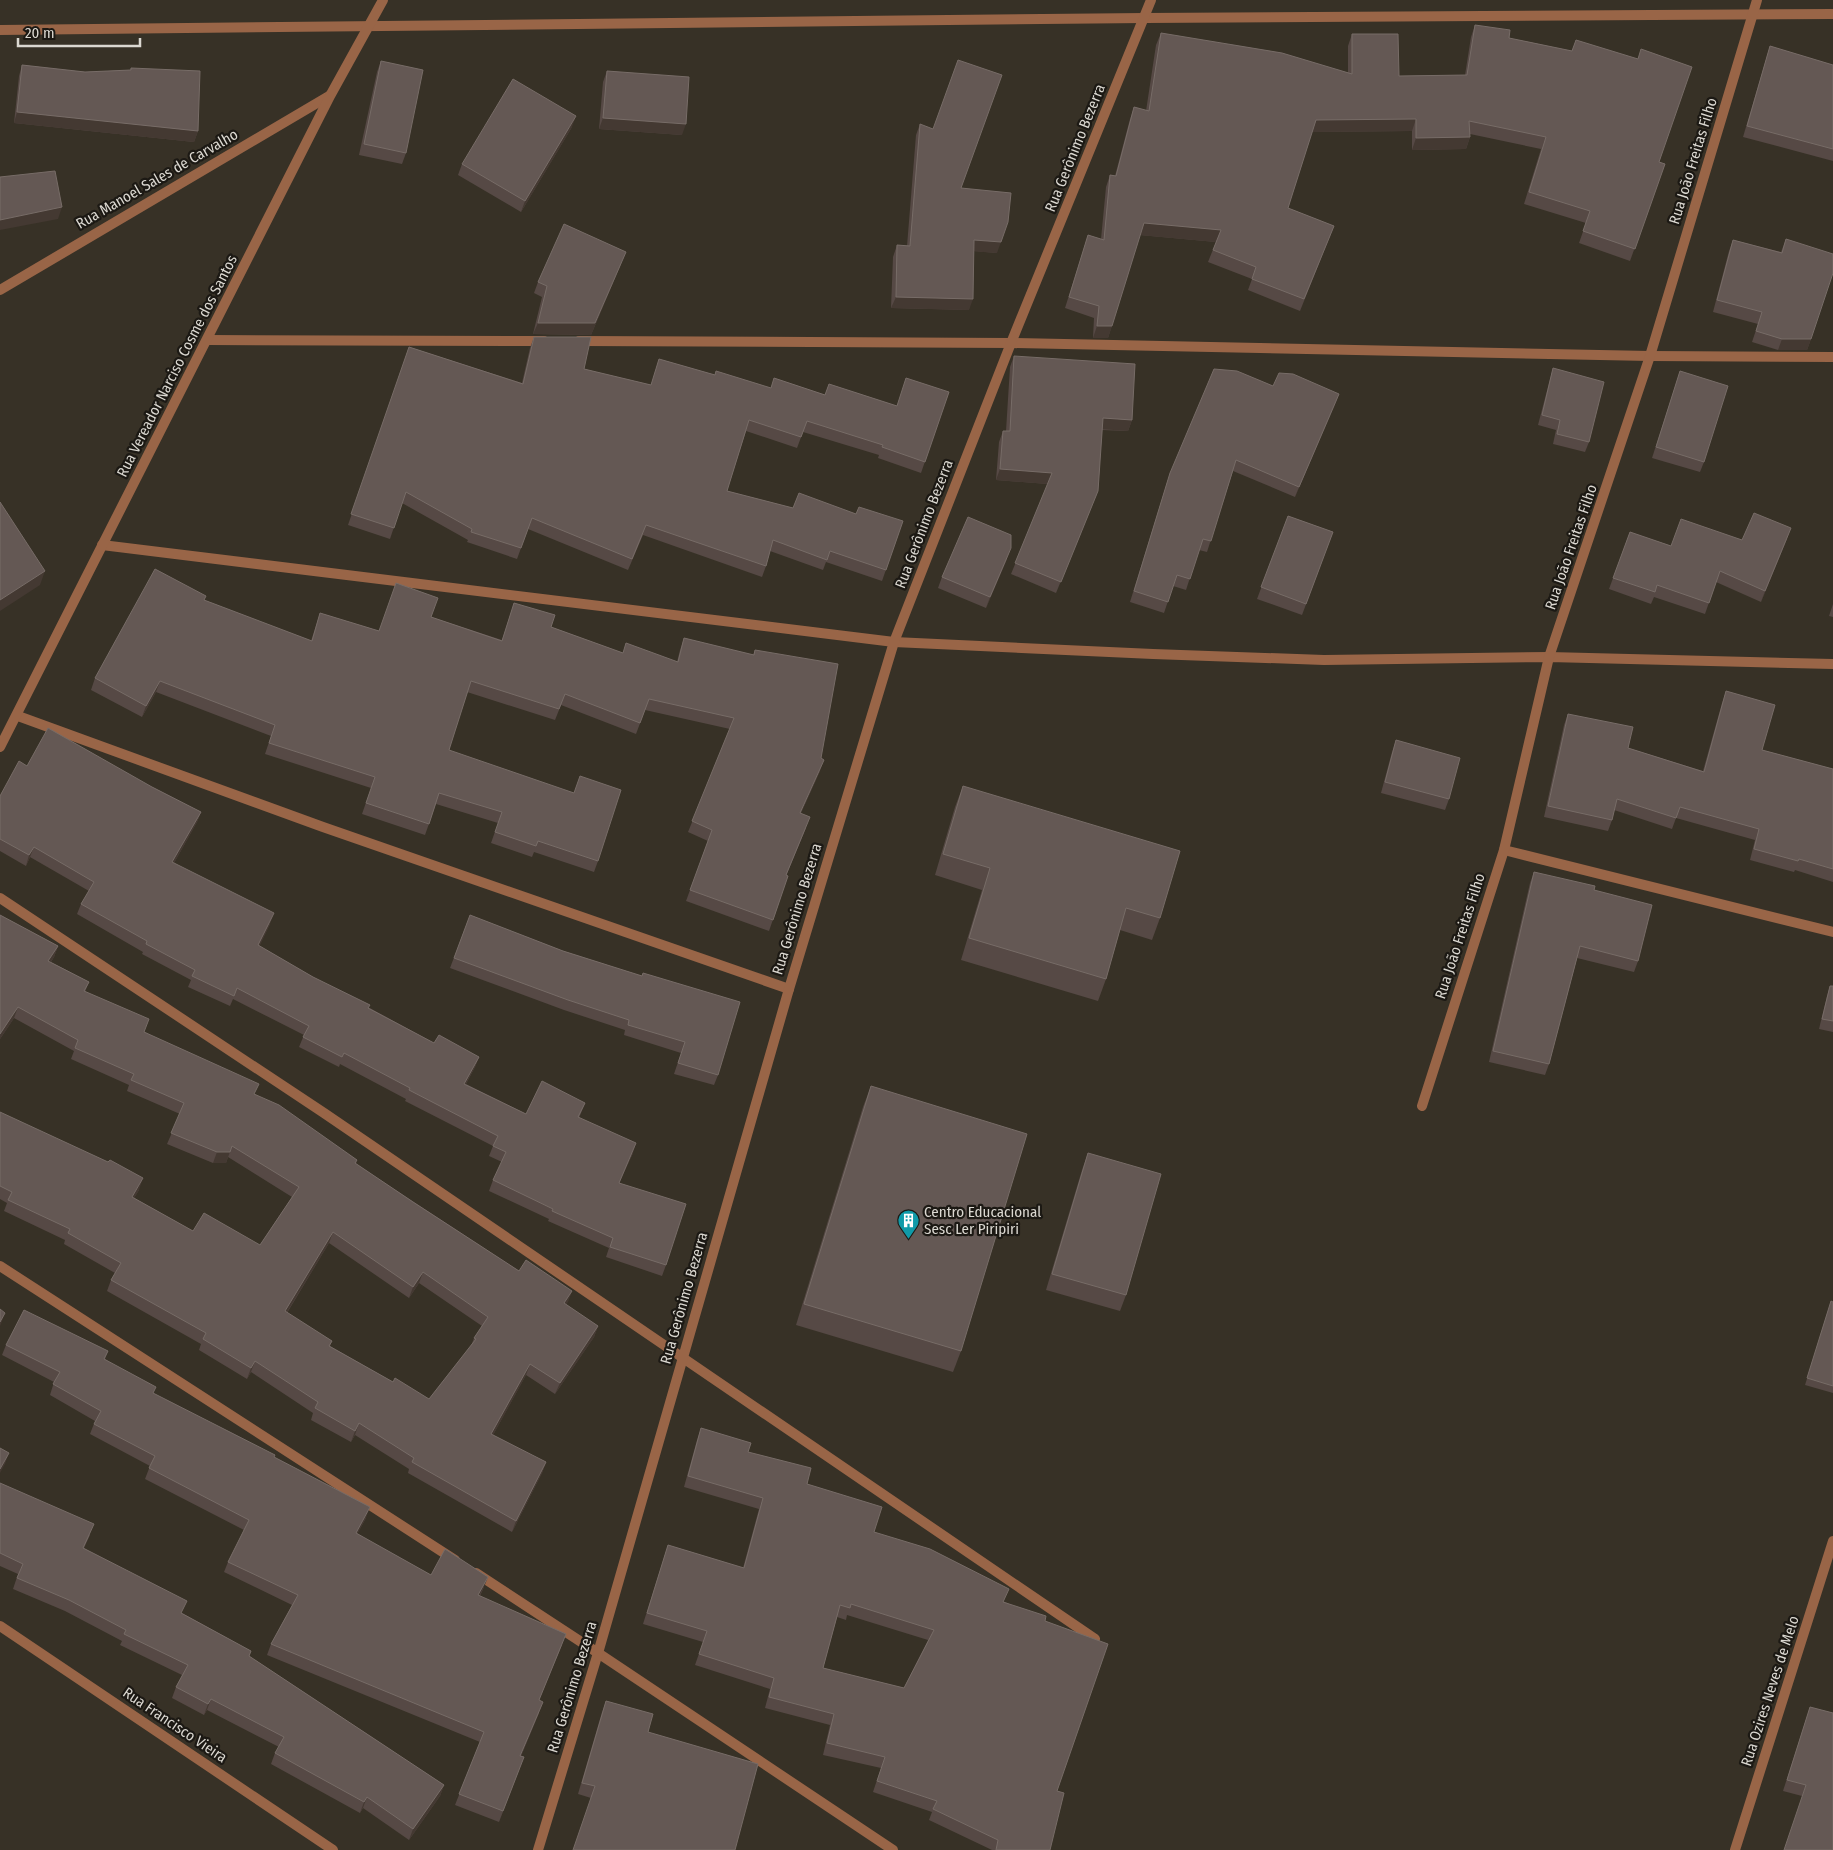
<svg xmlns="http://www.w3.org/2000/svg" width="1833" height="1850" viewBox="0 0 1833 1850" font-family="'Fira Sans Condensed',sans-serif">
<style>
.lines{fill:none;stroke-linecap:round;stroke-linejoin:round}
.street{stroke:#996547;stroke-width:10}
.wall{fill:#564945;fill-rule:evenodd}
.shaded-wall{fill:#443932}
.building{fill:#645854;stroke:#776c67;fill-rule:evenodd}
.labels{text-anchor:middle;stroke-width:4.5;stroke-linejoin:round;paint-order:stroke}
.street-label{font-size:15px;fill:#dbd8d1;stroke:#1c1914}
.poi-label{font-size:15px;fill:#dbd8d1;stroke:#1c1914;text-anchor:start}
</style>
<rect width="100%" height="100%" fill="#373126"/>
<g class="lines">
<g class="street">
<polyline points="0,30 1145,18 1833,14"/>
<polyline points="0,290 329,96"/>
<polyline points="208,340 544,341"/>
<polyline points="579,341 1011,343 1650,356 1833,357"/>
<polyline points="102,545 894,642 1153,654 1324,660 1549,657 1833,664"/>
<polyline points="18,716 323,827 789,989"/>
<polyline points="0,747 330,96 383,0"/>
<polyline points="1504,850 1833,932"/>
<polyline points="0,898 324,1113 1095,1639"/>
<polyline points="1422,1106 1504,850 1549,657 1650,356 1757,0"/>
<polyline points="0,1266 455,1560"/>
<polyline points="476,1573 598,1653 893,1850"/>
<polyline points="0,1626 333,1850"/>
<polyline points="538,1850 598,1653 789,989 894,642 1011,343 1151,0"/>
<polyline points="1735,1850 1833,1541"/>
</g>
</g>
<g class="wall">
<polygon points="1475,25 1509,38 1572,51 1576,40 1659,162 1665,164 1630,261 1579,243 1586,223 1524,204 1541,149 1470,134 1470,137 1466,149 1412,150 1412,131 1312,132 1288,208 1334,226 1300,311 1248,290 1252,279 1208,262 1216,242 1140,235 1108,338 1093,338 1094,318 1065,308 1088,235 1101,239 1106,187 1110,175 1115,176 1130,119 1134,107 1146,111 1156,45 1161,33 1348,73 1348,46 1352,34 1399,76 1465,75 1471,37"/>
<polygon points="1770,46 1833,65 1833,161 1743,137"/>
<polygon points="381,61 406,153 402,164 359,155 377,72"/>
<polygon points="22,65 85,72 130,70 131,68 198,131 194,142 14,123 19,76"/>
<polygon points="607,71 682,135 599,129 603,82"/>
<polygon points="920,124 961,188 997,253 974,251 969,310 891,308 893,257 897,245 907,246 916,135"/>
<polygon points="572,127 521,212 458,175 462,164"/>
<polygon points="1786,239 1811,339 1807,350 1778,350 1752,342 1758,324 1713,312 1729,251 1733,240 1781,252"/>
<polygon points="626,252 591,335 533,334 542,297 534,293 538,282"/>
<polygon points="534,337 584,369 651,385 659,359 715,375 771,388 774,378 825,395 829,384 897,406 949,392 921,473 878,458 879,455 803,432 797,448 746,431 727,491 793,508 856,514 903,521 882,581 826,562 823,570 770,551 766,566 762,577 643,535 628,570 528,529 517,559 467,542 468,540 402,503 390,539 348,525 409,347 522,383 530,348"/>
<polygon points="1014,356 1132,420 1128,431 1102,430 1098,491 1056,593 1011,574 1048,484 996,480 999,442 1003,431 1006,431 1010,367"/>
<polygon points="1553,368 1589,442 1585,452 1553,444 1556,430 1538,425 1550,379"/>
<polygon points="1680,371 1704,462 1700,472 1652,458"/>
<polygon points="1273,386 1339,394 1295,497 1233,471 1207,552 1199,550 1186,590 1173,586 1164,613 1130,602 1170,473"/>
<polygon points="1288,516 1333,532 1302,615 1257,599"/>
<polygon points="1630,532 1671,546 1742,540 1787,539 1761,602 1716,582 1705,614 1654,597 1651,604 1609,589"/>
<polygon points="1007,559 986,608 938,588 942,577"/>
<polygon points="204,600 311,641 320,613 379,631 431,617 502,640 514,603 551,627 623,653 677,662 680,650 684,638 753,655 755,650 821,758 820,771 801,813 806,828 786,876 788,876 769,931 686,901 708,841 688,832 730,729 645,710 636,734 561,705 555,720 467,692 449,750 598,861 594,872 534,852 532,857 491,843 498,823 436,804 425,835 362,814 371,788 265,754 271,736 156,692 142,717 91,690 95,678"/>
<polygon points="1833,604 1833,617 1829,616"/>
<polygon points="1726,691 1762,750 1833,769 1833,882 1795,870 1794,872 1750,860 1755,840 1676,818 1672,829 1614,810 1612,820 1608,831 1544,817 1564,725 1568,714 1628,748 1703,771 1722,703"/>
<polygon points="1396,740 1449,799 1445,810 1381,793 1392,752"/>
<polygon points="27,766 152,787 201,812 197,822 174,863 270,924 259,946 313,977 434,1043 479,1057 475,1067 466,1084 526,1114 585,1103 579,1118 633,1153 619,1183 666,1265 662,1276 606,1257 609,1248 548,1221 549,1219 489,1191 493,1180 502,1162 489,1156 493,1146 405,1101 406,1099 340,1064 339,1067 299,1047 304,1035 233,999 230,1006 188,987 191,980 142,954 143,952 77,914 81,904 89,891 30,857 26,866 0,851 0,796"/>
<polygon points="963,786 1160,918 1152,940 1120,930 1106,979 1098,1001 961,960 982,890 935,875 955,807"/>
<polygon points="1534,872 1594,890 1638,961 1634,972 1577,958 1549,1064 1545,1075 1489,1062 1530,883"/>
<path d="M0,915l58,31 -4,11 -3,5 38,20 -4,10 60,40 110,62 102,66 -1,4 163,107 53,20 -6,14 32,21 -4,11 -39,57 -29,-19 -33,60 53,27 -4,11 -30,59 -104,-59 1,-4 -54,-34 -4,7 -40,-22 2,-7 -62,-41 -4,7 -48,-29 2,-6 -94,-53 4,-11 4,-7 -51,-29 1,-4 -61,-29 3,-8 -7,-4v-87l139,78 -5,8 59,33 67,14 32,-48 -64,-40 -2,6h-13l-46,-19 13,-30 -53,-23 2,-6 -58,-26 3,-8 -60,-33 -14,21zM329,1243l80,55 10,-15 63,43 -8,12 -3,8 -42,53 -36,-17 -63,-36 2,-5 -45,-28z"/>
<polygon points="470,915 563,951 642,976 718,1075 714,1085 674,1074 681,1053 624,1035 625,1030 564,1010 450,968"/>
<polygon points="1830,986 1833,986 1833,1032 1819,1029 1827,996"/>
<polygon points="871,1086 961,1351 953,1372 796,1325 863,1107"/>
<polygon points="1088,1153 1126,1295 1120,1311 1046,1290 1082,1170"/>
<polygon points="1833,1301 1833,1393 1805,1385 1829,1308"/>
<polygon points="6,1345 108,1351 105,1359 154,1394 274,1458 366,1518 357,1534 431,1575 484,1587 480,1596 562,1645 539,1700 539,1713 521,1756 524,1757 499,1822 455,1805 480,1742 267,1655 271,1644 292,1605 224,1572 228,1562 244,1530 145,1479 150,1466 90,1434 95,1421 50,1395 54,1382 2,1355"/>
<path d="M701,1428l47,24 59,32 67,48 131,70 40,19 12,170 -7,59h-58l-63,-30 3,-8 -59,-20 8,-24 -58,-13 7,-30 -65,-17 5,-19 -75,-24 8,-23 -60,-18 25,-79 75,23 16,-59 -75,-22 13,-47zM847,1615l81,25 -24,48 -81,-20 14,-51 9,3z"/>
<polygon points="0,1483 90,1535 84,1548 182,1613 251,1651 249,1656 444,1785 440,1796 409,1840 363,1808 360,1813 271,1764 275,1753 279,1747 207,1710 204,1715 172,1698 176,1687 182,1675 120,1645 122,1641 65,1611 13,1589 18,1574 0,1566"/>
<polygon points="606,1701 648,1732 591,1798 578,1794 602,1712"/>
<polygon points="1810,1707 1833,1713 1802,1796 1783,1791"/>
</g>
<g class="shaded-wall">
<polygon points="17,112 198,131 194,142 14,123"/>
<polygon points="576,116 572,127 521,212 525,201"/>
<polygon points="603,118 686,124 682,135 599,129"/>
<polygon points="1416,119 1412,131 1312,132 1316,120"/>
<polygon points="1470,137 1466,149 1412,150 1416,138"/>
<polygon points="62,207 58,219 0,230 0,220"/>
<polygon points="1144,223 1221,230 1216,242 1139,235"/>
<polygon points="974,240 1001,242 997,253 970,251"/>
<polygon points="626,252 591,335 533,334 538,323"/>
<polygon points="896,297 973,299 969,310 891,308"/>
<polygon points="1097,326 1112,326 1108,338 1093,338"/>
<polygon points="1782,339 1811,339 1807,350 1778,350"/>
<polygon points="1339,394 1335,405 1295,497 1299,487"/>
<polygon points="1103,418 1132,420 1128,431 1099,429"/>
<polygon points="1000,469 1052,473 1048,484 996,480"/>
<polygon points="1791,528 1787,539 1761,602 1765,591"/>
<polygon points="1011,548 1007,559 986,608 990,597"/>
<polygon points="45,571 40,585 0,611 0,600"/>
<polygon points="160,681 156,692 142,717 146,706"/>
<polygon points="824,760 820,771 796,824 800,813"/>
<polygon points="201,812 197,822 169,872 172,862"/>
<polygon points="34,847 30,857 26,866 29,855"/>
<polygon points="274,913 270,924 255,956 258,945"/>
<polygon points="58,946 54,957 44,972 48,961"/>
<polygon points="18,1007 14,1018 0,1039 0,1034"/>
<polygon points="479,1057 475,1067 460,1094 464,1084"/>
<polygon points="636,1143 633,1153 615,1193 619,1183"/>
<polygon points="232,1146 226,1163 213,1163 217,1152"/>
<polygon points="143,1178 139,1190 128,1208 132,1197"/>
<polygon points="333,1232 329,1243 281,1322 285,1311"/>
<polygon points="423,1272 419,1283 409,1298 413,1287"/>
<polygon points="572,1291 568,1302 560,1314 564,1303"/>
<polygon points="5,1313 1,1324 0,1326 0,1322"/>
<polygon points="598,1326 594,1337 555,1394 560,1383"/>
<polygon points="255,1361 251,1372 247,1379 251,1368"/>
<polygon points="530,1364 526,1375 487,1446 491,1434"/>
<polygon points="359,1423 355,1435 351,1442 355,1431"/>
<polygon points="9,1453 5,1464 0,1473 0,1469"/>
<polygon points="546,1462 542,1473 512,1532 516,1521"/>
<polygon points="370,1507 366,1518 352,1544 356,1533"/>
<polygon points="488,1577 484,1587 474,1606 478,1595"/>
<polygon points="211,1699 207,1710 204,1715 208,1704"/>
<polygon points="543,1702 539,1713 517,1766 520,1756"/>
<polygon points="444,1785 440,1796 409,1840 413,1829"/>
<polygon points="367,1797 363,1808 360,1813 364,1802"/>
</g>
<g class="building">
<polygon points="1475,25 1510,30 1509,38 1572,51 1576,40 1638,59 1641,49 1692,67 1659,162 1665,164 1635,249 1583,231 1590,211 1529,192 1546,137 1469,121 1470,137 1416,138 1416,119 1316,120 1288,208 1334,226 1304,299 1252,279 1256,267 1213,250 1221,230 1144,223 1112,326 1097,326 1099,306 1069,297 1088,235 1104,240 1110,175 1116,176 1134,107 1149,111 1161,33 1282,53 1352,74 1352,34 1398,34 1399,76 1467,75"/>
<polygon points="1770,46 1833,65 1833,149 1747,126"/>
<polygon points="958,60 1002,75 961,188 1011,193 1008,222 1001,242 974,240 973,299 896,297 897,245 910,246 920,124 933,129"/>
<polygon points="381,61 423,70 406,153 364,144"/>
<polygon points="22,65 85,72 131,70 131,68 200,71 198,131 17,112"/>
<polygon points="607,71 689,77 686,124 603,118"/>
<polygon points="513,79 576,116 525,201 462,164"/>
<polygon points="55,171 62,207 0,220 0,177"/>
<polygon points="564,224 626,252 595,323 538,323 547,286 538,282"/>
<polygon points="1786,239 1833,254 1833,273 1811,339 1782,339 1756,331 1762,312 1717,300 1733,240 1782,253"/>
<polygon points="534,337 591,337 584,369 651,385 659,359 715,375 716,371 771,388 774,378 825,395 829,384 897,406 906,378 949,392 925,462 882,447 883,445 807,421 801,437 749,420 727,491 793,508 799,493 856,514 859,507 903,521 886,570 830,551 827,560 773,540 766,566 646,525 632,559 532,518 521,548 471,532 472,529 406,492 394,528 351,514 409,347 523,384"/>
<polygon points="1014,356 1135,364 1132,420 1103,418 1098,491 1061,582 1015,563 1052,473 1000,469 1003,431 1010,431"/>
<polygon points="1553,368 1604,382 1589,442 1557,434 1560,420 1542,415"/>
<polygon points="1214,369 1237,371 1273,386 1279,373 1293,374 1339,394 1299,487 1236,460 1211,541 1203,539 1190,579 1177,575 1168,602 1134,591 1170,473"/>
<polygon points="1680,371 1728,386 1704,462 1656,447"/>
<polygon points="0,502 45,571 0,600"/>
<polygon points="1754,513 1791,528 1765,591 1720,571 1709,603 1657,585 1655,592 1613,578 1630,532 1671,546 1681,519 1742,540"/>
<polygon points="1288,516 1333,532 1306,604 1261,587"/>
<polygon points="968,517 1011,535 1011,548 990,597 942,577"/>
<polygon points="155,569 206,596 204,600 312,641 320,613 379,631 396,583 438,598 431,617 502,641 514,603 555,615 551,627 623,653 626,643 678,662 684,638 754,655 755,650 838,664 821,758 824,760 800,813 810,817 786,875 788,876 773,920 690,890 712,830 692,821 734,718 649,699 640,723 565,694 559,709 471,681 449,750 574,793 580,776 621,790 598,861 538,841 536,846 495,832 502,812 439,793 429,824 366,803 375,777 269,743 275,725 160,681 146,706 95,678"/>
<polygon points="1726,691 1775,705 1762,750 1833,769 1833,869 1799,859 1798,861 1754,849 1759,829 1680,807 1676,818 1617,799 1612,820 1548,806 1568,714 1633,727 1628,748 1704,772"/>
<polygon points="48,728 152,787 201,812 172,862 274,913 258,945 313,977 370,1005 368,1008 434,1043 439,1035 479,1057 464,1084 526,1114 542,1081 585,1103 578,1117 636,1143 619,1183 686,1204 666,1265 610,1247 613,1238 552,1211 553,1209 493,1180 506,1152 493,1146 498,1136 409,1090 410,1088 344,1053 342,1057 303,1037 309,1026 237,988 234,996 192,976 195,970 146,944 147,941 81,904 94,882 34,847 29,855 0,839 0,796 19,761 27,766"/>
<polygon points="1396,740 1460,758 1449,799 1385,782"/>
<polygon points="963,786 1180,851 1160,918 1126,908 1106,979 969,938 990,868 943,854"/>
<polygon points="1534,872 1595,886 1594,890 1652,905 1638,961 1580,946 1549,1064 1493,1051"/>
<path d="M0,915l58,31 -10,15 41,21 -5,9 65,28 -5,13 115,52 -5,10 25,11 78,55 -2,3 58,39 106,69 7,-11 46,31 -8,12 34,23 -38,57 -30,-19 -39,70 55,28 -30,59 -104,-59 2,-4 -55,-35 -4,8 -40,-23 3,-6 -63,-41 -4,7 -48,-29 3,-6 -95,-53 10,-17 -53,-30 2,-4 -62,-29 4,-8 -12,-6v-74l108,50 2,-2 33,18 -11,19 61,34 11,-18 56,32 39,-58 -67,-41 -2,6h-13l-46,-19 13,-30 -53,-23 3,-6 -59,-26 3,-8 -60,-33 -18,27zM333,1232l80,55 10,-15 65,45 -14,21 2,1 -47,60 -34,-21 -2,4 -64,-36 3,-5 -47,-30z"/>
<polygon points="470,915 563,951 642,976 643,973 740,1002 718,1075 678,1063 685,1042 628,1025 629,1020 568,1000 454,958"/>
<polygon points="1830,986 1833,986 1833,1021 1822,1019"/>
<polygon points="871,1086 1027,1134 961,1351 804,1304"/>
<polygon points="1088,1153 1161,1174 1126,1295 1052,1274"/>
<polygon points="1831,1301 1833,1302 1833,1386 1807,1378"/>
<polygon points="0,1309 5,1313 0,1322"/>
<polygon points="24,1310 108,1351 104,1359 156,1387 153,1393 275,1455 274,1457 370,1507 356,1533 431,1575 445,1549 488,1577 478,1595 566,1634 539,1700 543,1702 520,1756 524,1757 503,1811 459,1794 484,1732 271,1644 298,1595 228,1562 249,1520 149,1468 155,1456 94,1424 101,1411 53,1384 60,1372 6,1345"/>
<path d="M701,1428l50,15 -3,9 63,16 -4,16 75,23 -8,25 56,17 79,40 -6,13 43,14 -1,5 63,23 -51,147 7,2 -14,57h-54l2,-10 -65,-31 4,-8 -60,-20 8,-24 -58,-14 7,-29 -65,-17 5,-19 -75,-24 8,-23 -60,-18 21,-68 76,23 19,-70 -75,-22zM851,1604l83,26 -30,58 -81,-20 17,-63 10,3z"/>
<polygon points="0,1448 9,1453 0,1469"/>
<polygon points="0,1483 94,1524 83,1548 187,1601 181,1613 251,1651 249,1656 444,1785 413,1829 367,1797 364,1802 275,1753 284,1737 211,1699 208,1704 176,1687 188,1665 124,1634 126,1630 69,1600 17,1578 23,1564 0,1553"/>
<polygon points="606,1701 653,1714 648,1732 758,1764 735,1850 573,1850 595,1786 582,1783"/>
<polygon points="1810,1707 1833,1713 1833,1850 1784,1850 1806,1785 1787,1780"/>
</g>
<defs>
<symbol id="building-pin" viewBox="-11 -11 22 30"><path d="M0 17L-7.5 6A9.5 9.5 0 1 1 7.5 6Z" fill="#0f9aa8" stroke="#1c1914"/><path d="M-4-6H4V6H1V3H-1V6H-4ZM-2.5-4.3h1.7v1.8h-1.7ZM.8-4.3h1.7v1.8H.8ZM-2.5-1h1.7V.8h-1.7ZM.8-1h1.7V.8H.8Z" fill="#fff"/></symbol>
</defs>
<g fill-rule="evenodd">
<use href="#building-pin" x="896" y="1208" width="25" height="34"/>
</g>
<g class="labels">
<g class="street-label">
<text transform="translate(1075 148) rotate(-68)" y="5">Rua Gerônimo Bezerra</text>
<text transform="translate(1693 161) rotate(-73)" y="5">Rua João Freitas Filho</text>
<text transform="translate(157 179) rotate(-30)" y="5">Rua Manoel Sales de Carvalho</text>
<text transform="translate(177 366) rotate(-63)" y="5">Rua Vereador Narciso Cosme dos Santos</text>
<text transform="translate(924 524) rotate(-69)" y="5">Rua Gerônimo Bezerra</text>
<text transform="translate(1571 547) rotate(-71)" y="5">Rua João Freitas Filho</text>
<text transform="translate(797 909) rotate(-73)" y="5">Rua Gerônimo Bezerra</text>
<text transform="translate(1460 936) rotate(-72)" y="5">Rua João Freitas Filho</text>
<text transform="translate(684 1298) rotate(-74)" y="5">Rua Gerônimo Bezerra</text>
<text transform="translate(572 1687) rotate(-73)" y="5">Rua Gerônimo Bezerra</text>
<text transform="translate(1770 1691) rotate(-72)" y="5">Rua Ozires Neves de Melo</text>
<text transform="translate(175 1725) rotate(34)" y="5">Rua Francisco Vieira</text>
</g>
<g class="poi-label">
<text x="924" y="1217">Centro Educacional<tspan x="924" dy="17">Sesc Ler Piripiri</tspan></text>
</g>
</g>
<path d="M18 38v8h122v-8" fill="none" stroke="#dbd8d1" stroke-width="2.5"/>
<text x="25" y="38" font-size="15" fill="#dbd8d1" stroke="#1c1914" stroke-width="4" paint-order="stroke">20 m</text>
</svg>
